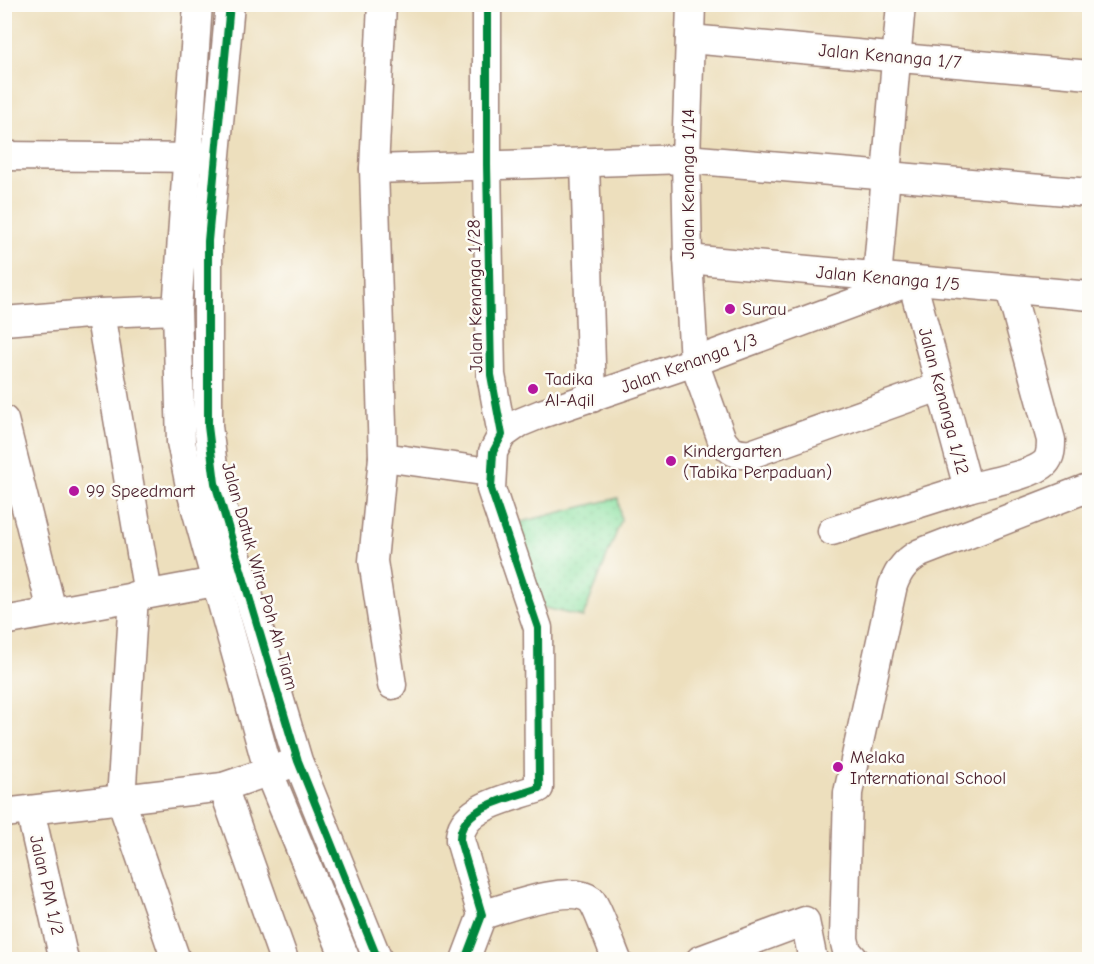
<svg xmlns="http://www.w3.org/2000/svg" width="1094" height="964" viewBox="0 0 1094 964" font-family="'Comic Neue',sans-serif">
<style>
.grass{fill:url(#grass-dots);stroke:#6b8067;stroke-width:1.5}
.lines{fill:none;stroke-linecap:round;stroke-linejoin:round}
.minor-casing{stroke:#9c7f74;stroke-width:31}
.minor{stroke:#fff;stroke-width:28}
.cycleway-casing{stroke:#fdfcf7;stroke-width:11}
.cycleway{stroke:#00873e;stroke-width:8}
.poi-dot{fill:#b5179e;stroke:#fdfcf7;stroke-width:2}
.labels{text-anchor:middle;stroke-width:5;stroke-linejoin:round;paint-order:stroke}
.street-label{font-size:18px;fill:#4a1f2b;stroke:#fdfcf7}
.poi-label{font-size:18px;fill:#4a1f2b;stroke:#fdfcf7;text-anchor:start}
</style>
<defs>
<pattern id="grass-dots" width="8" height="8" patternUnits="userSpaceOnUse" patternTransform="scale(1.5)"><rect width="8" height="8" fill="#8ce1a3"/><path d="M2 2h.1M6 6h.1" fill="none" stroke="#7ac18c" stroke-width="1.8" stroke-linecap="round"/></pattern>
</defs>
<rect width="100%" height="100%" fill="#fdfcf7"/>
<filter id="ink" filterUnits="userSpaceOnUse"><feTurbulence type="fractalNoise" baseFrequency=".0167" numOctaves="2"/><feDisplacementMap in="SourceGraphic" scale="12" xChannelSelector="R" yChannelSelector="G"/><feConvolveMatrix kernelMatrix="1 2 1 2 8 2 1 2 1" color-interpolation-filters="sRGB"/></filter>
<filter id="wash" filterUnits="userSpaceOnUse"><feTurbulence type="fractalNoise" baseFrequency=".008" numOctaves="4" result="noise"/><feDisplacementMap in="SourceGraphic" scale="24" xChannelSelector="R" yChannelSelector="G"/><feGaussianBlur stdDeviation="1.35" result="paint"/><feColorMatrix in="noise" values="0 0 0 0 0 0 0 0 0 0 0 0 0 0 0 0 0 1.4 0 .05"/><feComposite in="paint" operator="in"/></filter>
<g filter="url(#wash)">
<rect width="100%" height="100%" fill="#eddfbd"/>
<polygon class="grass" points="618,498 621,521 583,617 541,607 517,523"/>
</g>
<g filter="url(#ink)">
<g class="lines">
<defs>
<g id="minor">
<polyline points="198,4 177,310 181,442 191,491 269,773 346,960"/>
<polyline points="230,4 208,241 208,426 215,483 298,761 378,960"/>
<polyline points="382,4 374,169 383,457 490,472"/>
<path d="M691,4l-5,155 2,100 6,103 28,78c8,12 15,15 29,14l188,-67"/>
<polyline points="690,39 1090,75"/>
<polyline points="4,156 204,158"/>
<polyline points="585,162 592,398"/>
<polyline points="374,169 686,159 1090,193"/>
<polyline points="688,259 1090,296"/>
<polyline points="877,278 901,4"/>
<polyline points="100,313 148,594"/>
<polyline points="4,321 100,313 177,310"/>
<polyline points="4,420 52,611"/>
<polyline points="502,435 519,423 541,414 694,362 912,281 968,488 832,531"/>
<polyline points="383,457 373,561 392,685"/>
<path d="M968,488c18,-5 65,-13 77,-25 6,-6 6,-15 6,-23l-41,-151"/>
<polyline points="134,596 121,800 176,960"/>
<polyline points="4,621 215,582"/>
<polyline points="223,787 284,960"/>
<polyline points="30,810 64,960"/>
<polyline points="4,813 223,787 285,766"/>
<path d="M482,915c24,-7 89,-32 109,-15 6,6 21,48 26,60"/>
<path d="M465,960l17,-45 -22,-75c-1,-34 52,-42 79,-52l-1,-160 -47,-139 2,-37 9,-17 -11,-60 -4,-210v-161"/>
<polyline points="700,960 805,921 813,960"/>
<path d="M855,960l-8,-9 -3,-12 4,-146 45,-208c6,-16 13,-24 27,-32l170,-66"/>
</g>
</defs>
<use href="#minor" class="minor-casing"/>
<use href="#minor" class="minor"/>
<defs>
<g id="cycleway">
<polyline points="230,4 208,241 208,426 215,483 298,761 378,960"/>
<path d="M465,960l17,-45 -22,-75c-1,-34 52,-42 79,-52l-1,-160 -47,-139 2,-37 9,-17 -11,-60 -4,-210v-161"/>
</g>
</defs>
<use href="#cycleway" class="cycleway-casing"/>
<use href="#cycleway" class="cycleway"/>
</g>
</g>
<g class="poi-dot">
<circle cx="730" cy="309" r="6"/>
<circle cx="533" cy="389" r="6"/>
<circle cx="671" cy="461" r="6"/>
<circle cx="74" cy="491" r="6"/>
<circle cx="838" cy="767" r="6"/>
</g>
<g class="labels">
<g class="street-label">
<text transform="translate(890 56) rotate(5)" y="6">Jalan Kenanga 1/7</text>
<text transform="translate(688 184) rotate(-90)" y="6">Jalan Kenanga 1/14</text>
<text transform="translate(888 278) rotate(5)" y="6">Jalan Kenanga 1/5</text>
<text transform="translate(475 296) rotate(-91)" y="6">Jalan Kenanga 1/28</text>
<text transform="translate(689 363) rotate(-20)" y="6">Jalan Kenanga 1/3</text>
<text transform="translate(944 401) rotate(75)" y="6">Jalan Kenanga 1/12</text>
<text transform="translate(260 576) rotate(74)" y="6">Jalan Datuk Wira Poh Ah Tiam</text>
<text transform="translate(47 885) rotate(77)" y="6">Jalan PM 1/2</text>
</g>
<g class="poi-label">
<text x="742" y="315">Surau</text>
<text x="545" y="385">Tadika<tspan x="545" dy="21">Al-Aqil</tspan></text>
<text x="683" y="457">Kindergarten<tspan x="683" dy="21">(Tabika Perpaduan)</tspan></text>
<text x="86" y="497">99 Speedmart</text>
<text x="850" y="763">Melaka<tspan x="850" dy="21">International School</tspan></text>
</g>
</g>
<rect width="1094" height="964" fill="none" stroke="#fdfcf7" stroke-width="24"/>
</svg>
